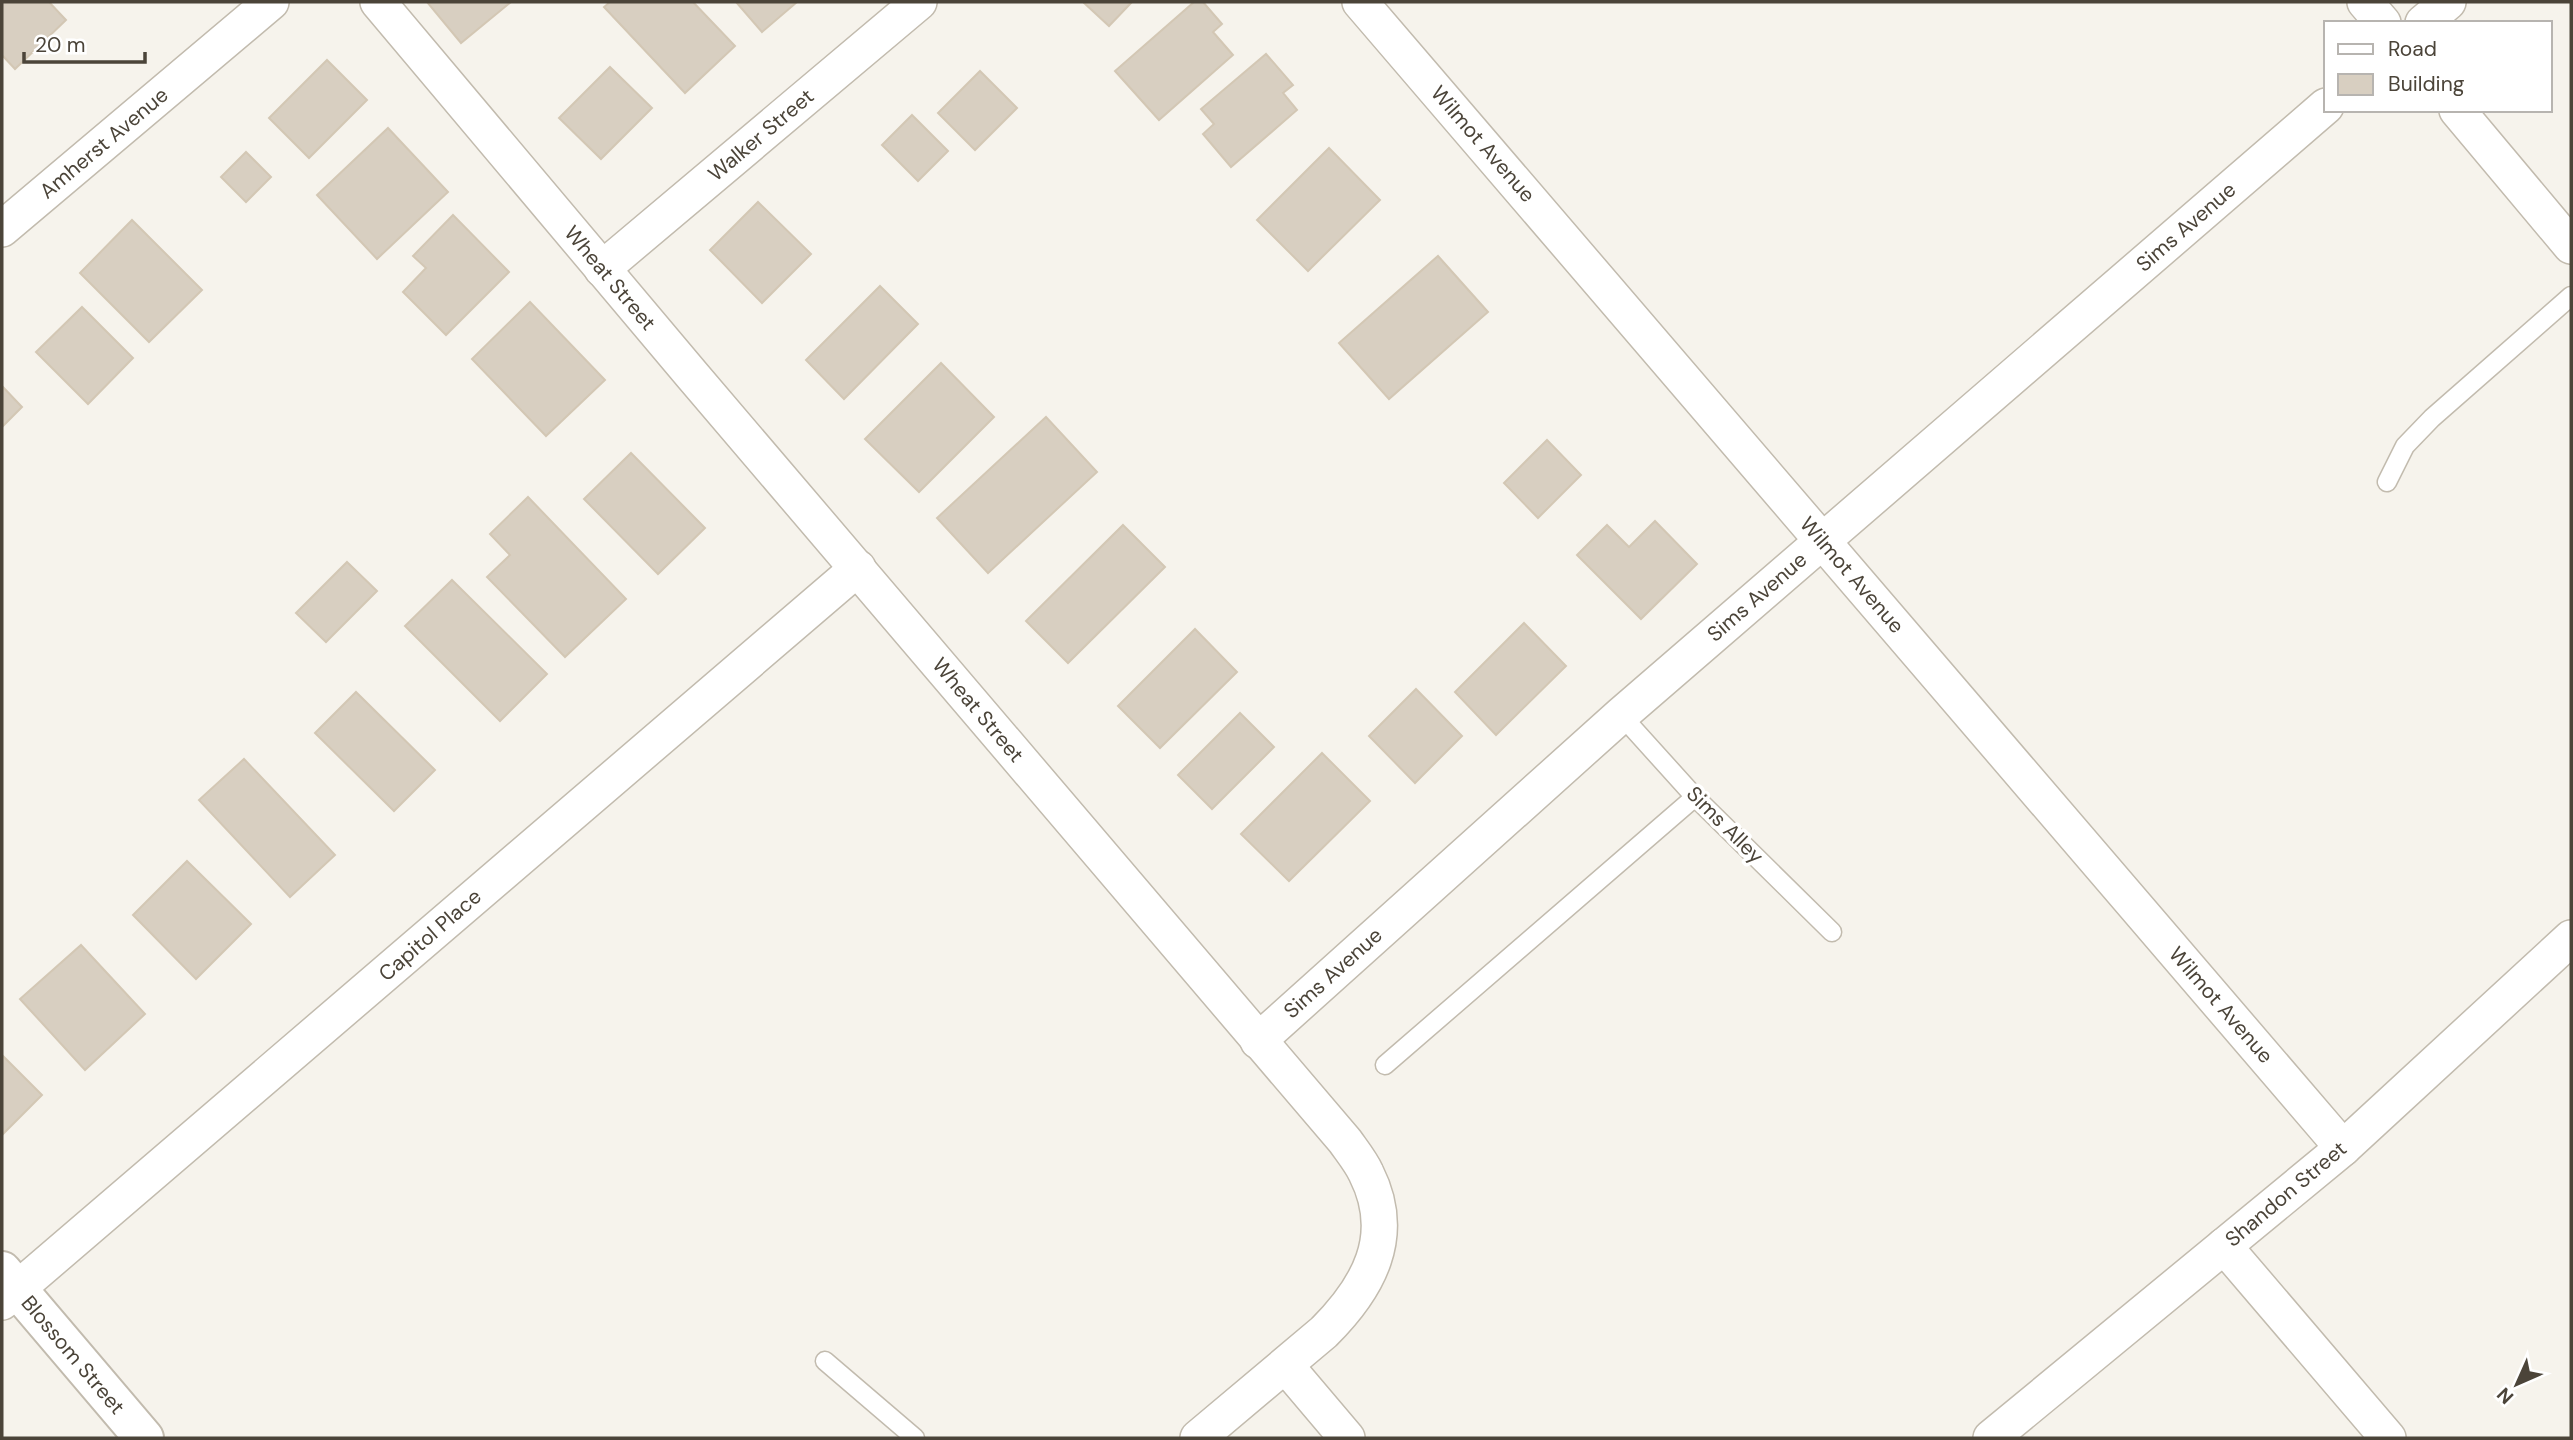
<svg xmlns="http://www.w3.org/2000/svg" width="2573" height="1440" viewBox="0 0 2573 1440" font-family="'DM Sans',sans-serif">
<style>
.building{fill:#d8cfc1;stroke:#d3c7b4;stroke-width:2}
.lines{fill:none;stroke-linecap:round;stroke-linejoin:round}
.service-casing{stroke:#c2bbae;stroke-width:21}
.minor-casing{stroke:#c2bbae;stroke-width:38}
.tertiary-casing{stroke:#c2bbae;stroke-width:42}
.service{stroke:#fff;stroke-width:18}
.minor{stroke:#fff;stroke-width:35}
.tertiary{stroke:#fff;stroke-width:38}
.labels{text-anchor:middle;stroke-width:7;stroke-linejoin:round;paint-order:stroke}
.street-label{font-size:21px;fill:#4b4439;stroke:#fff}
</style>
<rect width="100%" height="100%" fill="#f6f3ec"/>
<g class="building">
<polygon points="2,2 49,2 66,20 15,69 2,55"/>
<polygon points="427,2 511,2 461,43"/>
<polygon points="610,2 693,2 735,46 685,93 604,7"/>
<polygon points="736,2 797,2 762,32"/>
<polygon points="1083,2 1132,2 1109,26"/>
<polygon points="1194,2 1203,2 1222,24 1213,32 1233,55 1159,120 1115,71"/>
<polygon points="1266,54 1293,85 1283,93 1297,110 1231,167 1203,134 1214,124 1201,109"/>
<polygon points="327,60 367,100 309,158 269,118"/>
<polygon points="610,67 652,108 601,159 559,118"/>
<polygon points="980,71 1017,108 975,150 938,113"/>
<polygon points="912,115 948,151 918,181 882,145"/>
<polygon points="388,128 448,192 377,259 317,195"/>
<polygon points="1329,148 1380,200 1308,271 1257,220"/>
<polygon points="246,152 271,177 246,202 221,177"/>
<polygon points="758,202 811,254 762,303 710,250"/>
<polygon points="453,215 509,272 446,335 403,292 426,268 413,256"/>
<polygon points="132,220 202,290 149,342 80,273"/>
<polygon points="1438,256 1488,312 1389,399 1339,343"/>
<polygon points="880,286 918,324 844,399 806,360"/>
<polygon points="530,302 605,380 546,436 472,359"/>
<polygon points="82,307 133,358 88,404 36,352"/>
<polygon points="941,363 994,417 919,492 865,439"/>
<polygon points="2,386 22,407 2,427"/>
<polygon points="1046,417 1097,472 988,573 937,518"/>
<polygon points="1547,440 1581,475 1538,518 1504,483"/>
<polygon points="631,453 705,528 658,574 584,499"/>
<polygon points="528,497 626,599 565,657 487,577 510,555 490,534"/>
<polygon points="1655,521 1697,564 1641,619 1577,555 1607,525 1629,547"/>
<polygon points="1123,525 1165,567 1068,663 1026,621"/>
<polygon points="347,562 377,591 326,642 296,613"/>
<polygon points="452,580 547,674 500,721 405,626"/>
<polygon points="1524,623 1566,666 1496,735 1455,692"/>
<polygon points="1195,629 1237,672 1160,748 1118,706"/>
<polygon points="1416,689 1462,736 1415,783 1369,736"/>
<polygon points="356,692 435,770 394,811 315,733"/>
<polygon points="1240,713 1274,747 1212,809 1178,775"/>
<polygon points="1322,753 1370,801 1289,881 1241,834"/>
<polygon points="244,759 335,855 290,897 199,800"/>
<polygon points="187,861 251,924 196,979 133,915"/>
<polygon points="81,945 145,1014 85,1070 20,999"/>
<polygon points="2,1055 42,1095 2,1135"/>
</g>
<g class="lines">
<defs>
<g id="service">
<polyline points="2387,482 2405,446 2432,418 2571,296"/>
<polyline points="1621,715 1695,797 1832,932"/>
<polyline points="1385,1065 1695,797"/>
<polyline points="825,1361 915,1438"/>
</g>
<g id="minor">
<path d="M378,2l314,373 653,766c7,10 16,21 21,32 32,63 2,115 -42,159l-126,106"/>
<polyline points="1360,2 2343,1148"/>
<polyline points="2365,2 2383,23"/>
<polyline points="2423,23 2448,2"/>
<polyline points="2457,110 2571,246"/>
<polyline points="2,229 271,2"/>
<polyline points="602,269 919,2"/>
<polyline points="1258,1041 1621,715 2326,106"/>
<polyline points="2224,1246 2388,1438"/>
<polyline points="2,1302 858,568"/>
<polyline points="1286,1366 1347,1438"/>
<polyline points="1991,1438 2343,1148 2571,938"/>
</g>
<polyline id="tertiary" points="2,1271 144,1438"/>
</defs>
<use href="#service" class="service-casing"/>
<use href="#minor" class="minor-casing"/>
<use href="#tertiary" class="tertiary-casing"/>
<use href="#service" class="service"/>
<use href="#minor" class="minor"/>
<use href="#tertiary" class="tertiary"/>
</g>
<g class="labels">
<g class="street-label">
<text transform="translate(761 135) rotate(-40)" y="7">Walker Street</text>
<text transform="translate(104 143) rotate(-40)" y="7">Amherst Avenue</text>
<text transform="translate(1483 144) rotate(49)" y="7">Wilmot Avenue</text>
<text transform="translate(2186 227) rotate(-41)" y="7">Sims Avenue</text>
<text transform="translate(610 278) rotate(50)" y="7">Wheat Street</text>
<text transform="translate(1852 575) rotate(49)" y="7">Wilmot Avenue</text>
<text transform="translate(1757 597) rotate(-41)" y="7">Sims Avenue</text>
<text transform="translate(978 710) rotate(50)" y="7">Wheat Street</text>
<text transform="translate(1725 825) rotate(45)" y="7">Sims Alley</text>
<text transform="translate(430 935) rotate(-41)" y="7">Capitol Place</text>
<text transform="translate(1333 973) rotate(-42)" y="7">Sims Avenue</text>
<text transform="translate(2221 1005) rotate(49)" y="7">Wilmot Avenue</text>
<text transform="translate(2286 1194) rotate(-40)" y="7">Shandon Street</text>
<text transform="translate(73 1355) rotate(50)" y="7">Blossom Street</text>
</g>
</g>
<rect width="2573" height="1440" fill="none" stroke="#4b4439" stroke-width="7"/>
<rect x="2324" y="21" width="228" height="91" fill="#ffffff" stroke="#b7b4b0" stroke-width="2"/>
<rect x="2338" y="44" width="35" height="10" fill="#ffffff" stroke="#b7b4b0" stroke-width="2"/>
<text x="2388" y="56" font-size="21" fill="#4b4439">Road</text>
<rect x="2338" y="74" width="35" height="21" fill="#d8cfc1" stroke="#b7b4b0" stroke-width="2"/>
<text x="2388" y="91" font-size="21" fill="#4b4439">Building</text>
<g transform="translate(2517 1384) rotate(225)" stroke="#ffffff" stroke-width="5" paint-order="stroke">
<path d="M0-5L12 26L0 18L-12 26Z" fill="#4b4439"/>
<text y="-10" font-size="19" font-weight="bold" text-anchor="middle" fill="#4b4439">N</text>
</g>
<path d="M24 52v10h121v-10" fill="none" stroke="#4b4439" stroke-width="3.5"/>
<text x="35" y="52" font-size="21" fill="#4b4439" stroke="#ffffff" stroke-width="5" paint-order="stroke">20 m</text>
</svg>
